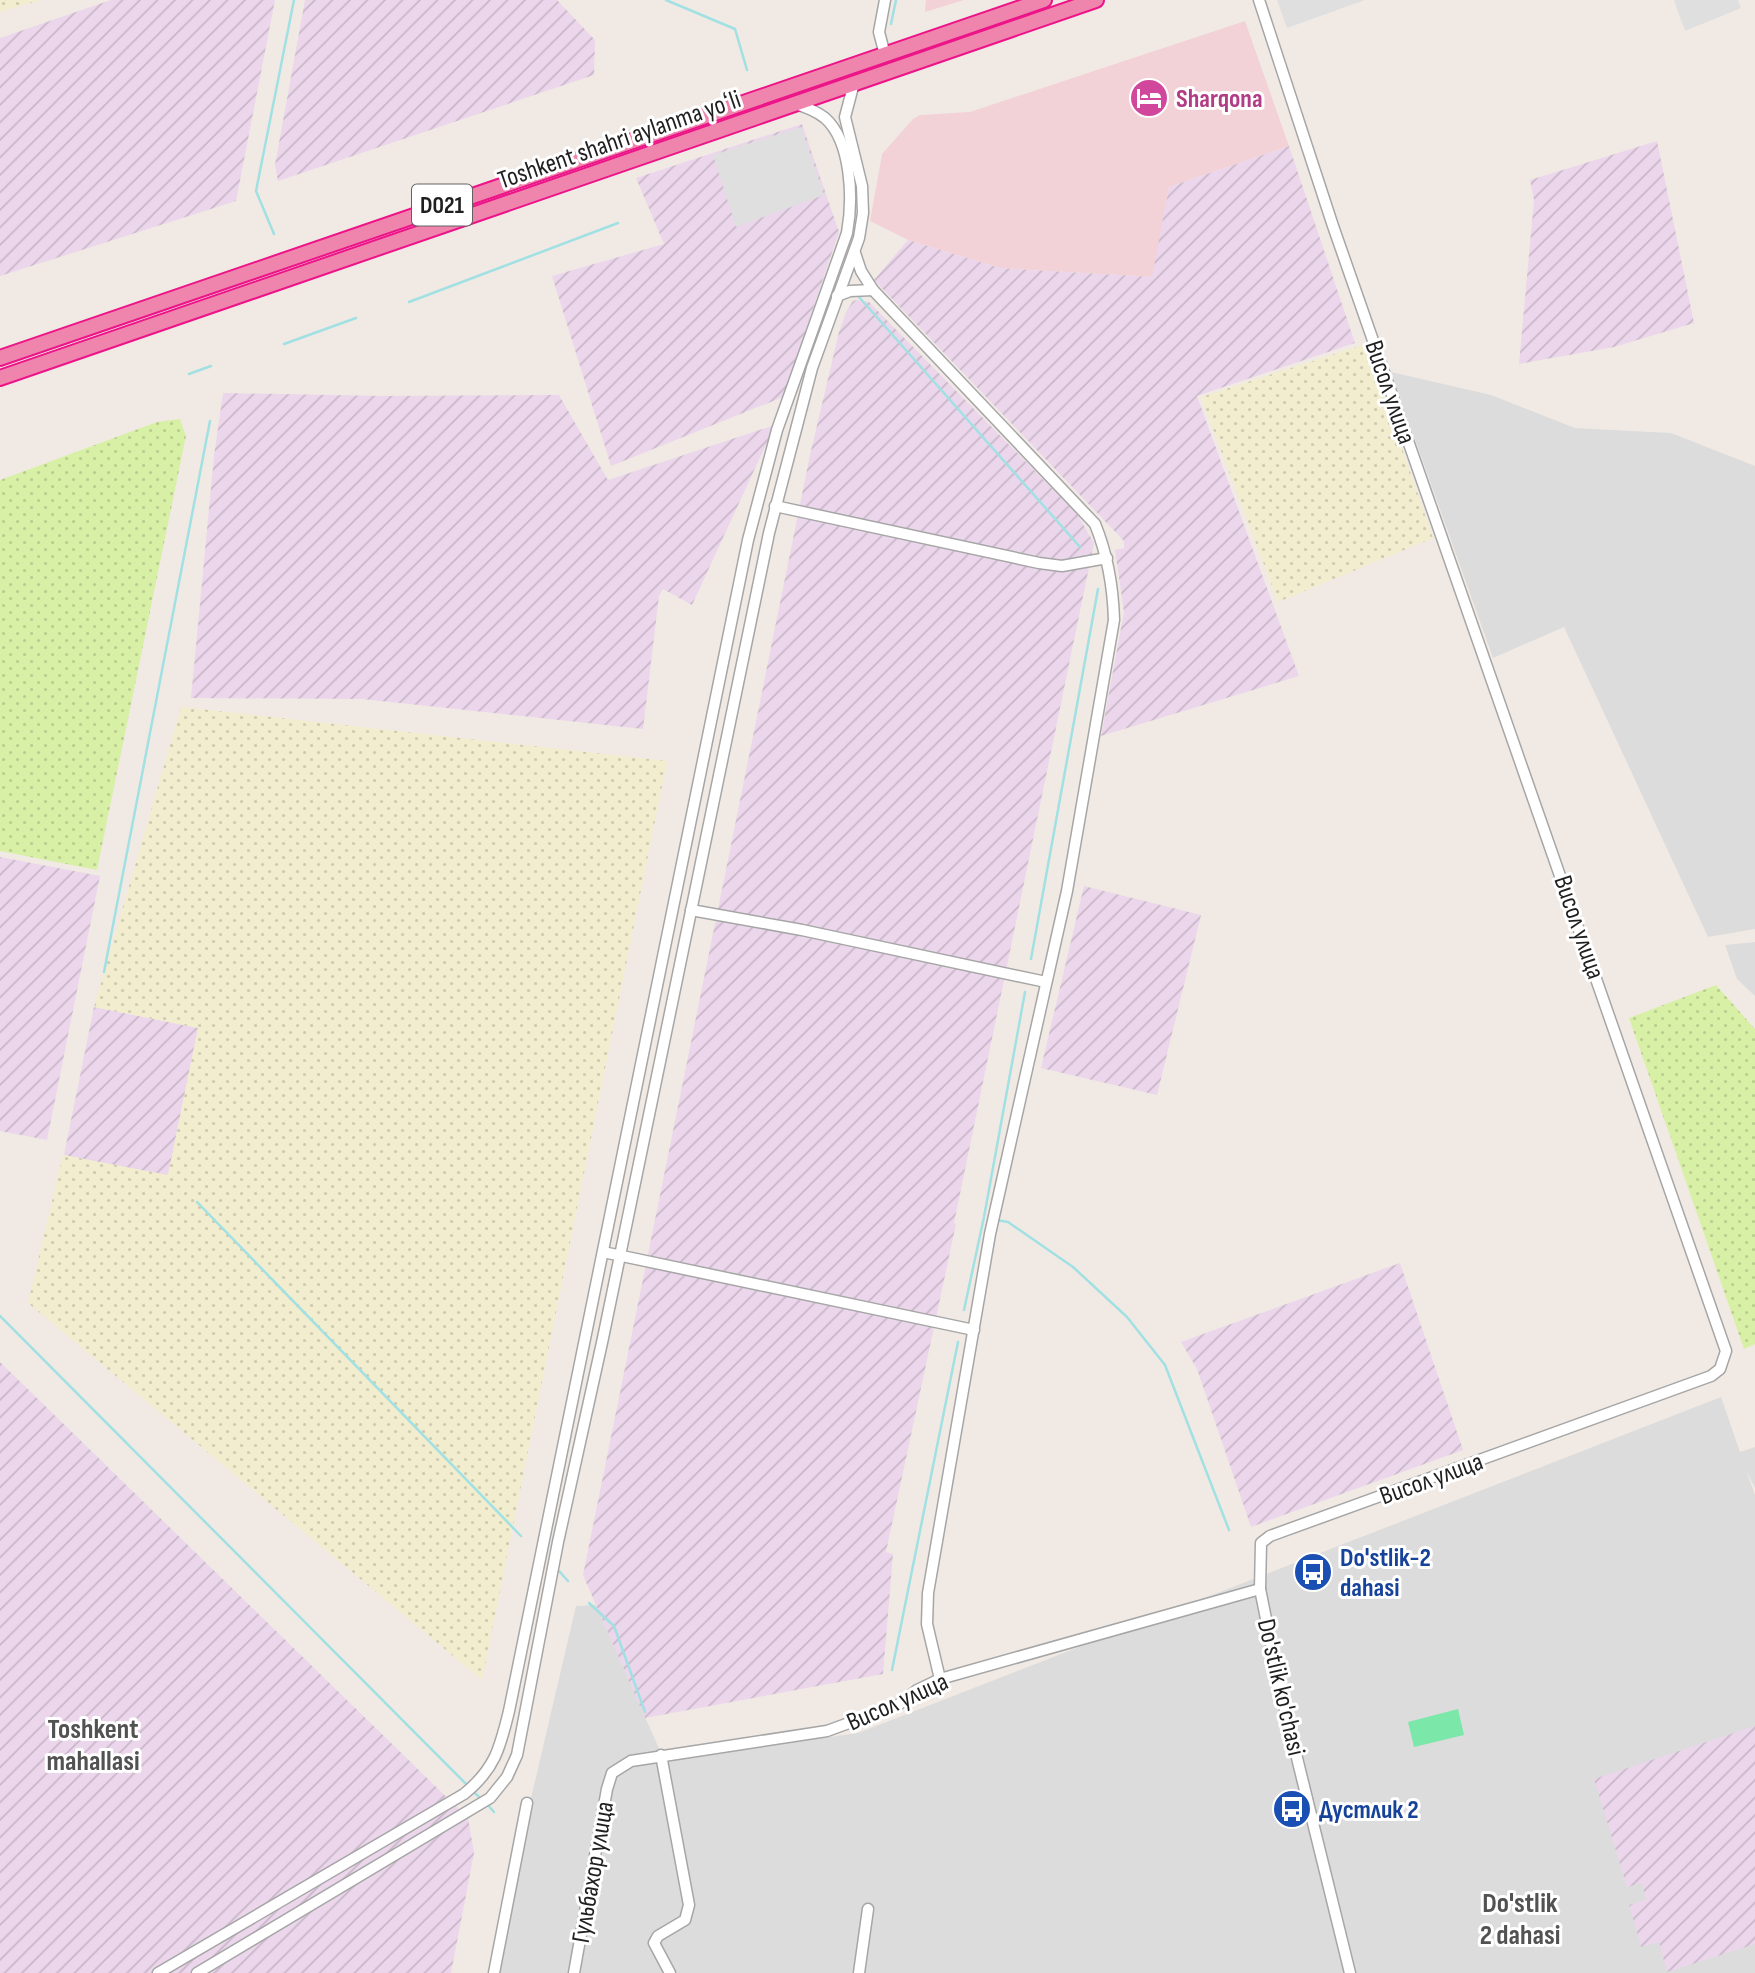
<svg xmlns="http://www.w3.org/2000/svg" width="1755" height="1973" viewBox="0 0 1755 1973" font-family="'Sofia Sans Condensed',sans-serif">
<style>
.residential{fill:#dddcdc}
.commercial{fill:#f3d2d7}
.industrial{fill:url(#industrial-furrows)}
.farmland{fill:url(#farmland-dots)}
.grass{fill:url(#grass-dots)}
.pitch{fill:#7be7a9}
.parking{fill:#dfdfdf}
.lines{fill:none;stroke-linecap:round;stroke-linejoin:round}
.stream{stroke:#a1e0e3;stroke-width:2.5}
.minor-casing{stroke:#a6a6a6;stroke-width:13}
.highway-casing{stroke:#ec1488;stroke-width:18}
.minor{stroke:#fff;stroke-width:10}
.highway{stroke:#ef85ad;stroke-width:14}
.labels{text-anchor:middle;stroke-width:6;stroke-linejoin:round;paint-order:stroke}
.shield{fill:#fff;stroke:#626262;stroke-width:2}
.shield-label{font-size:24px;font-weight:bold;fill:#1f1f1f}
.hotel-label{font-size:26px;font-weight:bold;fill:#b23c85;stroke:#fff;text-anchor:start}
.street-label{font-size:26px;fill:#1f1f1f;stroke:#fff}
.transit-label{font-size:26px;font-weight:bold;fill:#164399;stroke:#fff;text-anchor:start}
.neighbourhood-label{font-size:28px;font-weight:bold;fill:#525252;stroke:#fff}
</style>
<defs>
<pattern id="industrial-furrows" width="10" height="10" patternUnits="userSpaceOnUse" patternTransform="scale(1.75)"><rect width="10" height="10" fill="#ebd6eb"/><path d="M-1 1l2-2M0 10L10 0M9 11l2-2" fill="none" stroke="#c9b7c9"/></pattern>
<pattern id="farmland-dots" width="8" height="8" patternUnits="userSpaceOnUse" patternTransform="scale(1.75)"><rect width="8" height="8" fill="#f1edce"/><path d="M2 2h.1M6 6h.1" fill="none" stroke="#cecbb0" stroke-width="1.8" stroke-linecap="round"/></pattern>
<pattern id="grass-dots" width="8" height="8" patternUnits="userSpaceOnUse" patternTransform="scale(1.75)"><rect width="8" height="8" fill="#d8f0a6"/><path d="M2 2h.1M6 6h.1" fill="none" stroke="#b9cd8e" stroke-width="1.8" stroke-linecap="round"/></pattern>
</defs>
<rect width="100%" height="100%" fill="#f1eae4"/>
<g class="residential">
<polygon points="1391,372 1491,395 1575,428 1671,433 1755,466 1755,929 1708,937 1564,627 1493,658"/>
<polygon points="1755,942 1755,996 1737,979 1725,945"/>
<polygon points="1721,1397 1740,1452 1755,1447 1755,1488 1746,1470 1755,1495 1755,1973 498,1973 528,1811 576,1606 596,1605 664,1760 858,1733"/>
</g>
<g class="commercial">
<polygon points="926,0 964,0 925,12"/>
<polygon points="1245,21 1289,146 1169,187 1153,277 1000,268 908,240 870,221 882,154 913,119 920,115 970,112"/>
</g>
<g class="industrial">
<polygon points="111,0 275,0 236,201 0,276 0,38"/>
<polygon points="305,0 557,0 595,40 594,75 278,181 275,165"/>
<polygon points="802,124 839,232 783,397 611,466 552,276 664,244 636,178"/>
<polygon points="1657,141 1694,323 1614,347 1519,364 1534,200 1530,180"/>
<polygon points="1289,146 1355,343 1197,396 1299,676 1101,736 1124,612 1115,550 1124,548 1124,541 874,280 908,240 1000,268 1152,277 1169,187"/>
<polygon points="857,300 869,302 1077,514 1094,543 954,1223 956,1224 886,1552 893,1554 883,1674 645,1718 583,1575 810,455 839,332 846,312 853,301"/>
<polygon points="223,393 381,396 559,395 608,480 775,425 692,605 663,589 659,596 643,729 362,699 191,698 214,456"/>
<polygon points="0,857 100,876 47,1140 0,1131"/>
<polygon points="1084,886 1201,915 1157,1095 1041,1068"/>
<polygon points="94,1007 198,1028 168,1176 64,1155"/>
<polygon points="1400,1263 1463,1450 1251,1527 1197,1369 1181,1342"/>
<polygon points="0,1362 468,1818 474,1853 451,1973 0,1973"/>
<polygon points="1755,1726 1755,1944 1667,1972 1659,1942 1641,1947 1629,1905 1646,1900 1642,1883 1627,1887 1594,1779"/>
</g>
<g class="farmland">
<polygon points="0,0 41,0 0,12"/>
<polygon points="1366,344 1433,538 1278,602 1201,397"/>
<polygon points="181,707 667,761 482,1680 28,1303 63,1155 168,1175 198,1028 94,1007"/>
</g>
<g class="grass">
<polygon points="180,419 186,436 97,870 0,851 0,480 157,422"/>
<polygon points="1716,985 1755,1029 1755,1344 1744,1349 1629,1018"/>
</g>
<polygon class="pitch" points="1458,1709 1464,1735 1414,1747 1408,1722"/>
<g class="parking">
<polygon points="1277,0 1365,0 1287,28"/>
<polygon points="1674,0 1738,0 1741,8 1685,31"/>
<polygon points="801,127 824,195 736,227 713,155"/>
</g>
<g class="lines">
<g class="stream">
<polyline points="666,0 735,29 747,70"/>
<polyline points="891,24 896,0"/>
<polyline points="274,234 256,191 294,0"/>
<polyline points="859,297 1080,547"/>
<polyline points="409,302 618,223"/>
<polyline points="284,344 356,318"/>
<polyline points="189,374 211,366"/>
<polyline points="1031,959 1098,589"/>
<polyline points="104,972 210,421"/>
<polyline points="197,1202 521,1536"/>
<polyline points="996,1220 1008,1222 1073,1267 1127,1317 1165,1365 1229,1530"/>
<polyline points="964,1310 984,1217 1025,992"/>
<polyline points="0,1316 482,1800"/>
<polyline points="559,1571 568,1581"/>
<polyline points="589,1603 614,1626 645,1712"/>
<polyline points="892,1670 958,1342"/>
<polyline points="487,1804 494,1812"/>
</g>
<defs>
<g id="minor">
<polyline points="885,0 879,32 885,55"/>
<polyline points="1259,0 1333,226 1726,1351 1720,1369 1711,1376 1270,1536 1261,1543 1260,1589 1281,1693 1350,1973"/>
<path d="M855,253l6,18 12,19 222,234c13,32 18,61 19,96l-47,271 -77,343 -62,359 -1,31 13,55"/>
<polyline points="837,296 850,291 873,290"/>
<polyline points="775,506 1039,563 1062,566 1107,558"/>
<polyline points="691,910 802,930 1046,982"/>
<polyline points="603,1252 974,1330"/>
<polyline points="661,1755 689,1905 685,1920 658,1936 654,1943 670,1973"/>
<path d="M158,1973l306,-179c31,-25 36,-46 45,-83l239,-1171 29,-110 70,-197c6,-33 5,-91 -22,-115 -9,-7 -19,-11 -30,-14"/>
<polyline points="197,1973 490,1798 507,1777 517,1755 558,1542 603,1338 769,533 812,368 859,238 863,213 862,186 845,117 854,83"/>
<polyline points="494,1973 527,1803"/>
<polyline points="574,1973 607,1789 612,1773 631,1761 827,1731 898,1705 917,1690 940,1679 1260,1589"/>
<polyline points="859,1973 868,1909"/>
</g>
<g id="highway">
<polyline points="0,358 1044,0"/>
<polyline points="0,378 1096,0"/>
</g>
</defs>
<use href="#minor" class="minor-casing"/>
<use href="#highway" class="highway-casing"/>
<use href="#minor" class="minor"/>
<use href="#highway" class="highway"/>
</g>
<defs>
<symbol id="hotel-disc" viewBox="-11 -11 22 22"><circle r="9.5" fill="#d1479c" stroke="#fff"/><path d="M-6-4.5h1.5V1H6V5H4.5V3h-9V5H-6ZM-4 0a1.8 1.8 0 1 1 3.6 0ZM.5 0V-2.5h3Q6-2.5 6 0Z" fill="#fff"/></symbol>
<symbol id="bus-disc" viewBox="-11 -11 22 22"><circle r="9.5" fill="#1a4fb4" stroke="#fff"/><path d="M-5-6H5V4H4V6H2V4H-2V6H-4V4H-5ZM-3.5-4V0h7V-4ZM-3.5 1.2v1.5H-2V1.2ZM2 1.2v1.5H3.5V1.2Z" fill="#fff"/></symbol>
</defs>
<g fill-rule="evenodd">
<use href="#hotel-disc" x="1127" y="76" width="44" height="44"/>
<use href="#bus-disc" x="1291" y="1550" width="44" height="44"/>
<use href="#bus-disc" x="1270" y="1787" width="44" height="44"/>
</g>
<g class="labels">
<rect class="shield" x="412" y="184.5" width="60" height="41" rx="5"/>
<g class="shield-label">
<text x="442" y="213">D021</text>
</g>
<g class="hotel-label">
<text x="1176" y="107">Sharqona</text>
</g>
<g class="street-label">
<text transform="translate(619 139) rotate(-19)" y="9">Toshkent shahri aylanma yoʻli</text>
<text transform="translate(1391 392) rotate(71)" y="9">Висол улица</text>
<text transform="translate(1580 927) rotate(71)" y="9">Висол улица</text>
<text transform="translate(1431 1478) rotate(-20)" y="9">Висол улица</text>
<text transform="translate(1282 1687) rotate(77)" y="9">Do'stlik ko'chasi</text>
<text transform="translate(897 1701) rotate(-24)" y="9">Висол улица</text>
<text transform="translate(592 1872) rotate(-80)" y="9">Гульбахор улица</text>
</g>
<g class="transit-label">
<text x="1340" y="1566">Do'stlik-2<tspan x="1340" dy="30">dahasi</tspan></text>
<text x="1319" y="1818">Дустлик 2</text>
</g>
<g class="neighbourhood-label">
<text x="93" y="1738">Toshkent<tspan x="93" dy="32">mahallasi</tspan></text>
<text x="1520" y="1912">Do'stlik<tspan x="1520" dy="32">2 dahasi</tspan></text>
</g>
</g>
</svg>
